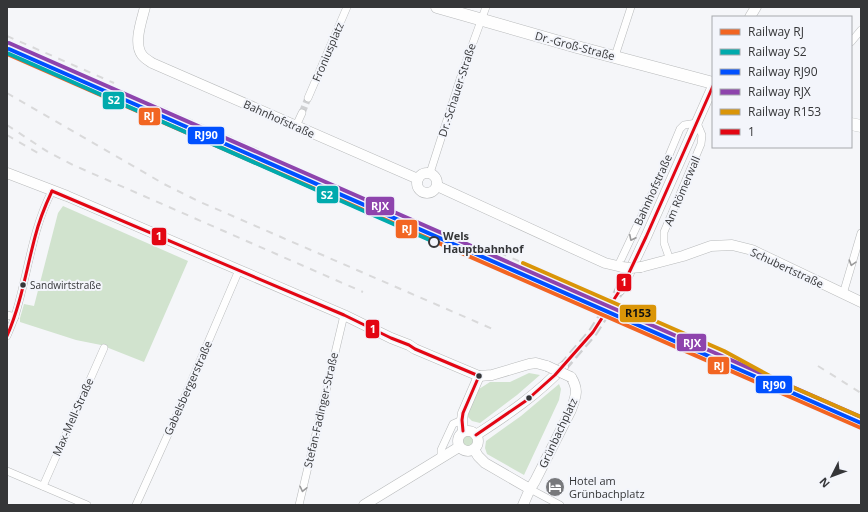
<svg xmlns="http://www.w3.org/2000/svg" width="868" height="512" viewBox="0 0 868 512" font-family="'Open Sans',sans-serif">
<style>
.green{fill:#d1e3ce}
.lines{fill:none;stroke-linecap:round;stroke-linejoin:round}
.street-tunnel{stroke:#cfd0d2;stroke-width:7;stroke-dasharray:7 3.5;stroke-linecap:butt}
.secondary-tunnel{stroke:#cfd0d2;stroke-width:10;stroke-dasharray:10 5;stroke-linecap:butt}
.street-casing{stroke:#b8babb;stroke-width:8}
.secondary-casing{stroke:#b8babb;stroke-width:11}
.primary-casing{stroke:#b8babb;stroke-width:13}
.street{stroke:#fefefe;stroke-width:7}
.secondary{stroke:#fefefe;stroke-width:10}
.primary{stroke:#fefefe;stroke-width:12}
.rail{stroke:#d9d9da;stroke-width:2;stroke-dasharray:7 7;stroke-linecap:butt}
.secondary-bridge-casing{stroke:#b8babb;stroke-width:11;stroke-linecap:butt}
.secondary-bridge{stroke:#fefefe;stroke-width:10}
.bus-1-casing{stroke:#f3f5fb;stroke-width:6}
.bus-1{stroke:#e30613;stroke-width:3}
.rail-1-casing{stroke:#f3f5fb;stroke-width:7}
.rail-2-casing{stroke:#f3f5fb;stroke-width:7}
.rail-3-casing{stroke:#f3f5fb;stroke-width:7}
.rail-4-casing{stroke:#f3f5fb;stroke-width:7}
.rail-5-casing{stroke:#f3f5fb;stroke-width:7}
.rail-1{stroke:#f26522;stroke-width:4}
.rail-2{stroke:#00aaad;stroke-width:4}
.rail-3{stroke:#0050ff;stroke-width:4}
.rail-4{stroke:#8e44ad;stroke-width:4}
.rail-5{stroke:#da9508;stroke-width:4}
.oneway{stroke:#9a9a9b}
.stop-dot{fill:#f3f5fb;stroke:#353638;stroke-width:2}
.bus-dot{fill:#353638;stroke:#f3f5fb;stroke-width:1.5}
.labels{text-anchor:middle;stroke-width:4;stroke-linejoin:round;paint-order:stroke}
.bus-label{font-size:10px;fill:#353638;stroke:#f3f5fb;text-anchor:start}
.street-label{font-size:11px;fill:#353638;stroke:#f3f5fb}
.stop-label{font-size:11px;font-weight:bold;fill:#353638;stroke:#f3f5fb;text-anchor:start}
.poi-label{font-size:11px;fill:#353638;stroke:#f3f5fb;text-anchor:start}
.line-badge{stroke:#f3f5fb;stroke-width:1.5}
.badge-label{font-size:11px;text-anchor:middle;font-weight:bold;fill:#fff}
.pale-badge-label{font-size:11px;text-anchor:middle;font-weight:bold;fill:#111}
</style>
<rect width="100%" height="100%" fill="#f5f6f9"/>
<g class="green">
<polygon points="63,206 188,261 144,362 101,345 76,340 20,322 20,318 24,304 34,306 58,213"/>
<polygon points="529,373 540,375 517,395 480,423 472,421 467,416 472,399 479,389 490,382 510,382"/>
<polygon points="559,384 561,389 559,400 524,475 487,454 485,448 486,441 521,416"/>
<circle cx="468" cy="441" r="6"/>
</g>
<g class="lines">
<polyline class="street-tunnel" points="302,113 308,98"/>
<polyline class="secondary-tunnel" points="563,367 593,332 620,290"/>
<defs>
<g id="street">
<polyline points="851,42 861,30"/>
<polyline points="615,56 631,7"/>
<polyline points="308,98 347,7"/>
<polyline points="296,126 302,113"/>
<polyline points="430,173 462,73 486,7"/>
<polyline points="618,266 660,177 680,129 684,125 697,123 702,135 701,144 664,232 664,243 670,260"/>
<polyline points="843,294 861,233"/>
<polyline points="7,315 15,317"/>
<path d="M7,336c3,-7 6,-14 8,-20 13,-42 17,-87 37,-125"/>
<polyline points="441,458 441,450 453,424 462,420"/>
<polyline points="7,471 87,505"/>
<polyline points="43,486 104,348"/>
<polyline points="530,489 560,505"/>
<polyline points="136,505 179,410 239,270"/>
<polyline points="299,505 344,315"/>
</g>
<g id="secondary">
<path d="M145,7c-3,13 -12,36 -3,48 2,3 7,6 10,8l266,116"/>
<polyline points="750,17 756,7"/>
<circle cx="427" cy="183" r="10"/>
<polyline points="7,173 67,196 239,270 344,315 391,338 409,345 415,349 479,376"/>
<polyline points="437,186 572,248 605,263 622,267"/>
<polyline points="641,267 683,256 711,246 732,245 752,250 861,302"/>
<polyline points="620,290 627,277 646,237 713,86"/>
<polyline points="479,376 492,375 529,364 536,363 547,366"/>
<circle cx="468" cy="441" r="10"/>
<polyline points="463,431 462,420 463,413 479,376"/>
<path d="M476,435c31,-20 62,-41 87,-68"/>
<polyline points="474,449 478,456 485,463 530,489"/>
<polyline points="364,505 459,447"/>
<path d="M523,505l7,-16 5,-8 36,-71c5,-14 8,-20 0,-33"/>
</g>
<g id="primary">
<polyline points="437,7 577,47 713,83"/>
<polyline points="851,124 861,126"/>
</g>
</defs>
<use href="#street" class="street-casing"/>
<use href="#secondary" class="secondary-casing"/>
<use href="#primary" class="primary-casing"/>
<use href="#street" class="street"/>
<use href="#secondary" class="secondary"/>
<use href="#primary" class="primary"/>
<g class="rail">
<polyline points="7,36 114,83"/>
<polyline points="7,43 94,81 152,103 264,152"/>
<polyline points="7,93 164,184 198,201 495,330"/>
<polyline points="7,125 48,152 73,165 363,292"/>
<polyline points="7,135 38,153"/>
<polyline points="487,247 523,263"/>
<polyline points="818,366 861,393"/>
</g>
<defs>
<g id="secondary-bridge">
<polyline points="622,267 631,268 641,267"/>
<polyline points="547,366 571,377"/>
</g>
</defs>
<use href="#secondary-bridge" class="secondary-bridge-casing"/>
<use href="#secondary-bridge" class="secondary-bridge"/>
<defs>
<g id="bus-1">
<polyline points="52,191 344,315 391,338 409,345 415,349 479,376"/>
<path d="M7,336c14,-32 19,-65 28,-99 4,-16 10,-31 17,-46"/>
<polyline points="463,431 462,420 463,413 479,376"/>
<polyline points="476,435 527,400 555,375 593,332 620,290 627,277 646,237 713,86"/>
</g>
</defs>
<use href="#bus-1" class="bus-1-casing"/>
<use href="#bus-1" class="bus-1"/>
<defs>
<polyline id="rail-1" points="7,54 861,428"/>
<polyline id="rail-2" points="7,53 434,242"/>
<polyline id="rail-3" points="9,49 861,423"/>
<polyline id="rail-4" points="9,43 731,360 861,417"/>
<polyline id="rail-5" points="523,263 724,351 781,382 861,417"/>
</defs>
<use href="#rail-1" class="rail-1-casing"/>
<use href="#rail-2" class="rail-2-casing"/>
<use href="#rail-3" class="rail-3-casing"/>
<use href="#rail-4" class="rail-4-casing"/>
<use href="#rail-5" class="rail-5-casing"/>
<use href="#rail-1" class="rail-1"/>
<use href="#rail-2" class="rail-2"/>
<use href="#rail-3" class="rail-3"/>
<use href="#rail-4" class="rail-4"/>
<use href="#rail-5" class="rail-5"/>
</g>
<defs><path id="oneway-chevron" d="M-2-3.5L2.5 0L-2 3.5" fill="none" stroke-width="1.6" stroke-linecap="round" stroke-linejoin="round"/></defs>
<g class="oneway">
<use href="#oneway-chevron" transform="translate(632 238) rotate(116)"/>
<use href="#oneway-chevron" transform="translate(852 263) rotate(107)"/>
<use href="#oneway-chevron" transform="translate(303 489) rotate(103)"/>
</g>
<defs>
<symbol id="hotel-disc" viewBox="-11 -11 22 22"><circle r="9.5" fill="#78797c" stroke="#f3f5fb"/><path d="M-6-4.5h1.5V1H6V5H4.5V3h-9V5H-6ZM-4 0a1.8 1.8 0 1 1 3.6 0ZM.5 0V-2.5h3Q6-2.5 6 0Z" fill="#fff"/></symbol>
</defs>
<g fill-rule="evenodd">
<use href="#hotel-disc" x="544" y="476" width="22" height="22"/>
</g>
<circle class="stop-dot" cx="434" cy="242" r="5"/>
<g class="bus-dot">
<circle cx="23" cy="285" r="3.5"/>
<circle cx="479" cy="376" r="3.5"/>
<circle cx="529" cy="398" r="3.5"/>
</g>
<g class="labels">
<g class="bus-label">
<text x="30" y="289">Sandwirtstraße</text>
</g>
<g class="street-label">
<text transform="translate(575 46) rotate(15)" y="4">Dr.-Groß-Straße</text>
<text transform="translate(328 52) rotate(-67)" y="4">Froniusplatz</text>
<text transform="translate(457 90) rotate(-72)" y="4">Dr.-Schauer-Straße</text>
<text transform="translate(279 119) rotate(24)" y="4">Bahnhofstraße</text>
<text transform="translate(653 190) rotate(-66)" y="4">Bahnhofstraße</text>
<text transform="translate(682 191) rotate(-67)" y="4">Am Römerwall</text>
<text transform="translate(787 268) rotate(25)" y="4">Schubertstraße</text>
<text transform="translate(188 388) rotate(-66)" y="4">Gabelsbergerstraße</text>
<text transform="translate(321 410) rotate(-77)" y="4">Stefan-Fadinger-Straße</text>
<text transform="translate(73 417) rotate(-66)" y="4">Max-Mell-Straße</text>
<text transform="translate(558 433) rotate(-65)" y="4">Grünbachplatz</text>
</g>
<g class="stop-label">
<text x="443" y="240">Wels<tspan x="443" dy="13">Hauptbahnhof</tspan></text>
</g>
<g class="poi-label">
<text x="569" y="485">Hotel am<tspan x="569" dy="13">Grünbachplatz</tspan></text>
</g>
</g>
<g class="line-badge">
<rect x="102" y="91" width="23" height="19" rx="4" fill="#00aaad"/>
<rect x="138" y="107" width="23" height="19" rx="4" fill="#f26522"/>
<rect x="187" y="126" width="38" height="19" rx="4" fill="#0050ff"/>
<rect x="316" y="185" width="23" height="19" rx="4" fill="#00aaad"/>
<rect x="365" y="196" width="30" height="20" rx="4" fill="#8e44ad"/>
<rect x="395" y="219" width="23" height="20" rx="4" fill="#f26522"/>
<rect x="151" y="227" width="16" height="19" rx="4" fill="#e30613"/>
<rect x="616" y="273" width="16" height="19" rx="4" fill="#e30613"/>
<rect x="619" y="304" width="38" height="19" rx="4" fill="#da9508"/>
<rect x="365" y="319" width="15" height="20" rx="4" fill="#e30613"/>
<rect x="676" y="333" width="31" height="19" rx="4" fill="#8e44ad"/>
<rect x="707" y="356" width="23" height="19" rx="4" fill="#f26522"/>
<rect x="755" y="375" width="38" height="19" rx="4" fill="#0050ff"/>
</g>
<g class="badge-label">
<text x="114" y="104">S2</text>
<text x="149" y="120">RJ</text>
<text x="206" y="139">RJ90</text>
<text x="327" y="199">S2</text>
<text x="380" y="210">RJX</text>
<text x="407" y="233">RJ</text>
<text x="159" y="240">1</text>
<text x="624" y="286">1</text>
<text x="373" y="333">1</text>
<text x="692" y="347">RJX</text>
<text x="719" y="370">RJ</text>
<text x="774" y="389">RJ90</text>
</g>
<g class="pale-badge-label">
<text x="638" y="317">R153</text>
</g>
<rect width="868" height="512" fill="none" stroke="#353638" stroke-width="16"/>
<rect x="712" y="16" width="140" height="132" fill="#f3f5fb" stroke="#a7a9ad"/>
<rect x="720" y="29" width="20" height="6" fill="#f26522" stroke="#a7a9ad"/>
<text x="748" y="36" font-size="12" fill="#353638">Railway RJ</text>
<rect x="720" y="49" width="20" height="6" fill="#00aaad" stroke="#a7a9ad"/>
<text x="748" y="56" font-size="12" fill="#353638">Railway S2</text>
<rect x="720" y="69" width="20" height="6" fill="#0050ff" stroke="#a7a9ad"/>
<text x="748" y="76" font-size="12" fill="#353638">Railway RJ90</text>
<rect x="720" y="89" width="20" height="6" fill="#8e44ad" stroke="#a7a9ad"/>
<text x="748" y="96" font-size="12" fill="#353638">Railway RJX</text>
<rect x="720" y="109" width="20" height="6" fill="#da9508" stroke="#a7a9ad"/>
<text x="748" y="116" font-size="12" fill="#353638">Railway R153</text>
<rect x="720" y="129" width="20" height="6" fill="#e30613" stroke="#a7a9ad"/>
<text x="748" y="136" font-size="12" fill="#353638">1</text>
<g transform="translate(832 476) rotate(228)" stroke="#f3f5fb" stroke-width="3" paint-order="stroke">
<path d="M0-3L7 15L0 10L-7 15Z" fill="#353638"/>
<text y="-6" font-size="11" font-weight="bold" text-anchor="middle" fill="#353638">N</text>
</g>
</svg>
